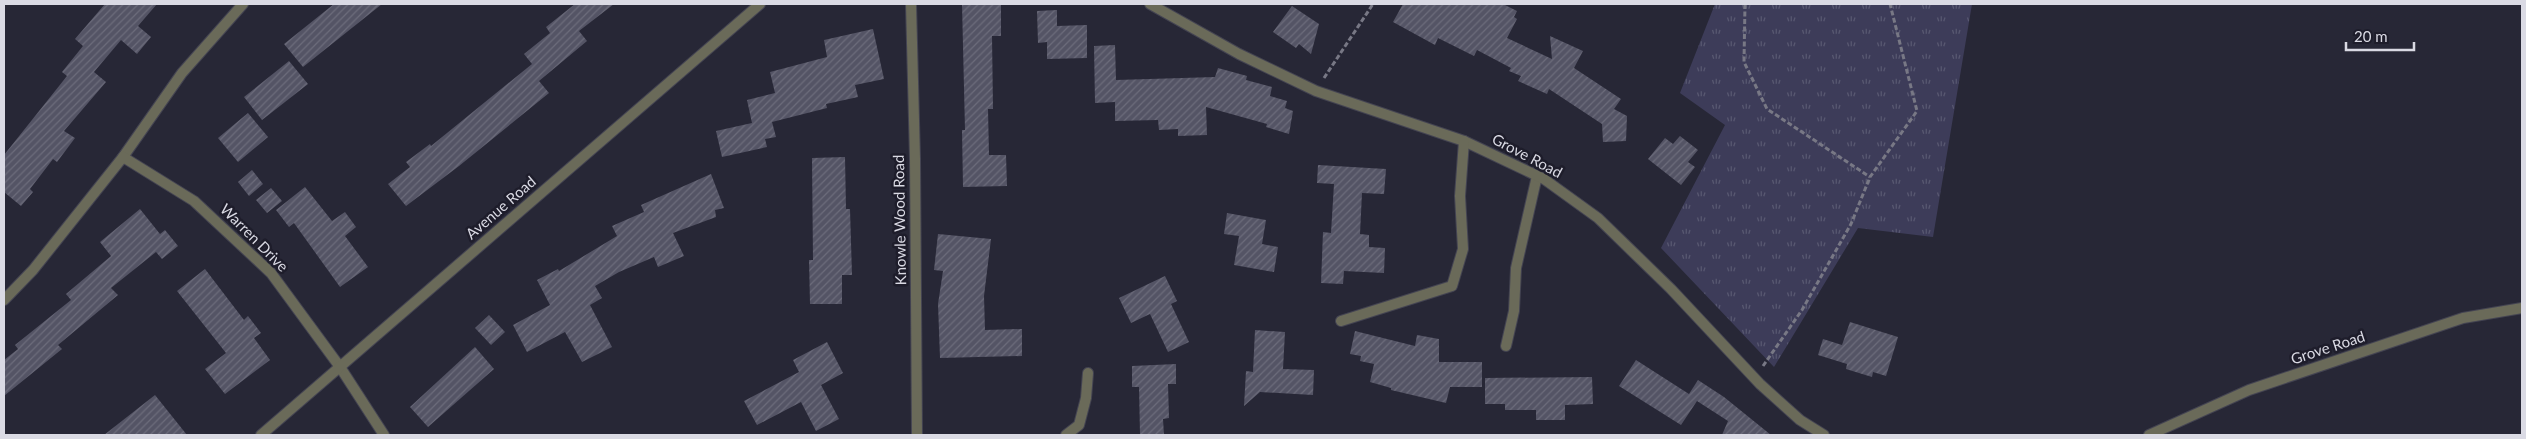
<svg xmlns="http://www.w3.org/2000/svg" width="2526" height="439" viewBox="0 0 2526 439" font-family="Lato,sans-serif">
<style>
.grass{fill:url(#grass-tufts)}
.building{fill:url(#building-hatch)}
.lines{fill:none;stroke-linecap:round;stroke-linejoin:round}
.lane-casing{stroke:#444452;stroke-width:12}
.street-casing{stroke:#444452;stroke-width:12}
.path{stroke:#787885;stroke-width:3;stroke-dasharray:5 2.5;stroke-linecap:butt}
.lane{stroke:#6a6a59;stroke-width:10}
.street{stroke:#6a6a59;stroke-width:10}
.labels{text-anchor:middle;stroke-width:5;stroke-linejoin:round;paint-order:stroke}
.street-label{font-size:15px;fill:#dadae4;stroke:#1e1d2b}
</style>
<defs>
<pattern id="grass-tufts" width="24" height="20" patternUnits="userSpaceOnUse" patternTransform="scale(1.25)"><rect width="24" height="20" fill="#3d3c59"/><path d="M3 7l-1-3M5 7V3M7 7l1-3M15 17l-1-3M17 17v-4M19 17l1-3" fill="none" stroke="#585871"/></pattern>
<pattern id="building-hatch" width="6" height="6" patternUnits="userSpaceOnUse" patternTransform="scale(1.25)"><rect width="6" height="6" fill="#545465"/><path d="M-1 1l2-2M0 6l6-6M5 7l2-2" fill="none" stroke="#6c6c7b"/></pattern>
</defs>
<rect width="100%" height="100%" fill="#272736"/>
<polygon class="grass" points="1715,4 1972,4 1933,237 1858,228 1774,367 1661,248 1725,125 1680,93"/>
<g class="building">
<polygon points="105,4 157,4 138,26 151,37 137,54 121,40 94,72 106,82 64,131 75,138 57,162 53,159 30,189 33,192 21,206 4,192 4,155 67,76 62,72 83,46 75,39"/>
<polygon points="334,4 382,4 303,67 284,44"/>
<polygon points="575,4 614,4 579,31 587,41 539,81 549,93 459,166 406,206 388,184 410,167 406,162 430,144 431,146 532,64 524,54 550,33 546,27"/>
<polygon points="962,4 1001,4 1001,36 992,36 993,109 988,109 989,155 1006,155 1007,186 963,187 962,130 965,130"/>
<polygon points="1403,4 1503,4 1517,11 1514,17 1517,19 1507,38 1552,59 1550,36 1583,51 1574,68 1621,99 1614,109 1627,116 1626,141 1603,142 1602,124 1549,89 1547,94 1518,81 1521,76 1509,71 1511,68 1477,50 1474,56 1438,38 1435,45 1393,22"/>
<polygon points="1292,6 1319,24 1311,54 1299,44 1296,48 1273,32"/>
<polygon points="1057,10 1057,26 1087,25 1087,58 1047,59 1047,42 1038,43 1037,11"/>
<polygon points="873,29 884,79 855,85 858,97 826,104 827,108 772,122 776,137 765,139 767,147 722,157 716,131 752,123 747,100 775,93 770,72 827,57 824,40"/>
<polygon points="1115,45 1116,80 1215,77 1218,68 1247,76 1246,80 1272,87 1270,96 1287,101 1285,108 1293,111 1289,134 1266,127 1267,124 1206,107 1207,135 1178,136 1178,129 1159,130 1158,120 1115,121 1115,102 1095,103 1094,46"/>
<polygon points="289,61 308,84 262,120 244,97"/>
<polygon points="248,113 268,137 238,162 218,138"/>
<polygon points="1680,136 1698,150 1688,162 1695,167 1681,185 1648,159 1665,138 1673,144"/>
<polygon points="845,157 846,209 850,209 852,275 842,275 842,304 810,304 809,260 813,260 812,158"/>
<polygon points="1318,165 1386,169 1384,194 1362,193 1360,234 1369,235 1369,247 1385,248 1384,273 1344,271 1343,284 1321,283 1323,232 1331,233 1334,184 1317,183"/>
<polygon points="252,170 263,184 249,196 238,182"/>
<polygon points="711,174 724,208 715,210 716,217 673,233 684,256 658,267 654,257 619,272 595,286 602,298 590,305 612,347 582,362 565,332 527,352 513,325 550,305 537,280 558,269 559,271 617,236 612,226 644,212 641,205"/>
<polygon points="305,187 332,221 345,212 356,227 345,236 368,267 340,287 294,223 289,227 276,210"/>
<polygon points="271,188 282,201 267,213 256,200"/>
<polygon points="140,209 160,234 165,230 178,246 162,259 156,252 111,288 118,295 58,345 62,349 4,396 4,360 18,349 15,345 71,300 66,294 111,256 100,242"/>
<polygon points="1227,213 1266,220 1262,244 1278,247 1274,272 1234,265 1239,236 1224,234"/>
<polygon points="938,234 991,239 984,296 985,330 1022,329 1022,356 940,358 938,304 943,271 934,270"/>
<polygon points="205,269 244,320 248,316 261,333 254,338 270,360 225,394 205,369 226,353 177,291"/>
<polygon points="1165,276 1177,301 1171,304 1189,342 1168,352 1150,314 1131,323 1119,298"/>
<polygon points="489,315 505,332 491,345 475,328"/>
<polygon points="1850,322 1898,337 1886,376 1873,372 1872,377 1846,369 1847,364 1818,355 1823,339 1842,345"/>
<polygon points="1255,330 1285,332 1283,369 1314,370 1313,395 1260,392 1244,406 1246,371 1253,372"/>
<polygon points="1355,331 1415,346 1417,335 1439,339 1439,362 1482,362 1482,387 1450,387 1446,403 1391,390 1391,388 1370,382 1374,364 1360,361 1361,356 1350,354"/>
<polygon points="827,342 843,373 821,385 839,419 816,431 801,402 757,425 744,401 799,372 793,360"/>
<polygon points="475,347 494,369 428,427 410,407"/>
<polygon points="1636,360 1689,394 1698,380 1724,397 1771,435 1722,435 1728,421 1697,401 1681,425 1619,386"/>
<polygon points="1176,364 1176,384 1168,384 1169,418 1163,419 1164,435 1140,435 1139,387 1132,387 1132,366"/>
<polygon points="1592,377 1593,404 1565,405 1565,420 1536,420 1536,410 1505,410 1505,404 1485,404 1485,378"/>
<polygon points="155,395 187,435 104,435"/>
</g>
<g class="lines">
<defs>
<polyline id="lane" points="1506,346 1514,311 1516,268 1537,176"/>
<g id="street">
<polyline points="911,4 915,159 917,435"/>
<polyline points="1150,4 1239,54 1316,91 1464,141 1544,179 1598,218 1671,289 1760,384 1800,420 1824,435"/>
<polyline points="123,157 182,73 243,4"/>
<polyline points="4,300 33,270 123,157 194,201 271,273 340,367 384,435"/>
<polyline points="1341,321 1452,286 1463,249 1460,196 1464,141"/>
<polyline points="261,435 760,4"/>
<polyline points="1066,435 1079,425 1086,398 1088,373"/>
<polyline points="2149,435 2249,390 2463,318 2522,308"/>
</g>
</defs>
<use href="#lane" class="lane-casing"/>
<use href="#street" class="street-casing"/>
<g class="path">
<polyline points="1745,4 1744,62 1767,109 1870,177"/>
<polyline points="1324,78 1373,4"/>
<polyline points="1763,366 1802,310 1851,224 1870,177 1917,111 1890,4"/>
</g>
<use href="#lane" class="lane"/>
<use href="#street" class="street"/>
</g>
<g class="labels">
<g class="street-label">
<text transform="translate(1527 156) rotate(28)" y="5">Grove Road</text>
<text transform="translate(501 208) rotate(-41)" y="5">Avenue Road</text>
<text transform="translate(900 220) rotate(-91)" y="5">Knowle Wood Road</text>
<text transform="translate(254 238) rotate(45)" y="5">Warren Drive</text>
<text transform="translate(2328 348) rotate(-18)" y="5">Grove Road</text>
</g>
</g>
<rect width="2526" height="439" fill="none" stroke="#dadae4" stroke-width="10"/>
<path d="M2346 42v8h68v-8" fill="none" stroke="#dadae4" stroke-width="2.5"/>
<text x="2354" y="42" font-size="15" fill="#dadae4" stroke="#1e1d2b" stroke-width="4" paint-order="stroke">20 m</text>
</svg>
